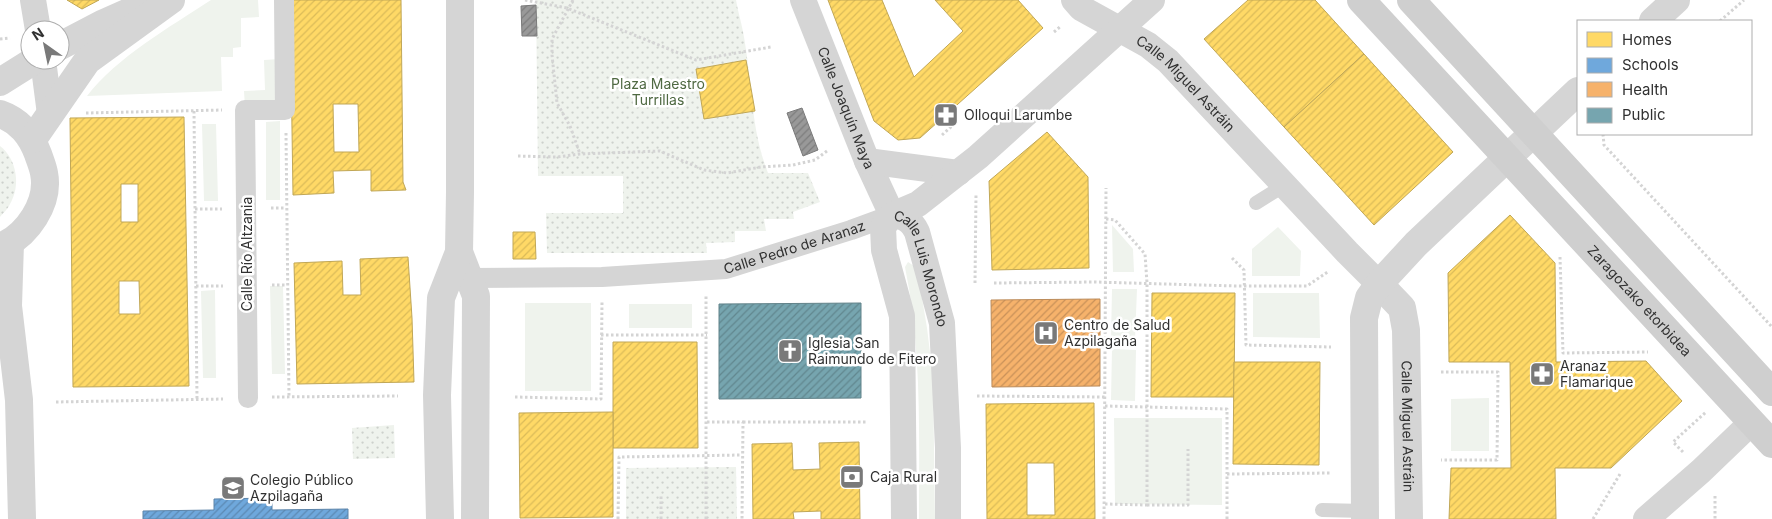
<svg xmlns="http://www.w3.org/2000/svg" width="1772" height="519" viewBox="0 0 1772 519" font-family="Inter,sans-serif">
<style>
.grass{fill:#eff3ed}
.park{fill:url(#park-dots)}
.homes{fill:url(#homes-hatch);stroke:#c1a756;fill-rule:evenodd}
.schools{fill:url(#schools-hatch);stroke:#5c84a9}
.health{fill:url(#health-hatch);stroke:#bb8b5a}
.public{fill:url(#public-hatch);stroke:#618289}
.industry{fill:url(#industry-hatch);stroke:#7a7a7a}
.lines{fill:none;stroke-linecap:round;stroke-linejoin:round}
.path{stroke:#d4d4d4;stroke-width:3;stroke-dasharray:2.5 2.5;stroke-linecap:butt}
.service{stroke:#d5d5d5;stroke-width:14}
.pedestrian{stroke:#d5d5d5;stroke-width:20}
.minor{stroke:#d5d5d5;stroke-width:26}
.tertiary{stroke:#d5d5d5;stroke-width:28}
.secondary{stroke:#cfcfcf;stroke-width:28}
.labels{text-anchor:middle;stroke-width:5;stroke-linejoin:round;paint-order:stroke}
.park-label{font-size:14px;fill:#4f6942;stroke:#fff}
.street-label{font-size:14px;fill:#313131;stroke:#fff}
.poi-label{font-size:14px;fill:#313131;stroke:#fff;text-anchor:start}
</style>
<defs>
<pattern id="park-dots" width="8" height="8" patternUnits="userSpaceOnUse" patternTransform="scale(1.25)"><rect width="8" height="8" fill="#eff3ed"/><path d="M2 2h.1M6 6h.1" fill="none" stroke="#cdd1cc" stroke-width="1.8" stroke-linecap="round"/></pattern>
<pattern id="homes-hatch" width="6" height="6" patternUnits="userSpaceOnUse" patternTransform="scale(1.25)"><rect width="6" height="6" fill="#ffd966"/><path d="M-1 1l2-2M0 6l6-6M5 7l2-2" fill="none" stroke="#dbbb59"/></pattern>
<pattern id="schools-hatch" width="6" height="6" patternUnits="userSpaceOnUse" patternTransform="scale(1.25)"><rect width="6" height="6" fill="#6fa8dc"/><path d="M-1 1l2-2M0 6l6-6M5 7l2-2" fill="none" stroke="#5c89b3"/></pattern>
<pattern id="health-hatch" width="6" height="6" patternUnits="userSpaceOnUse" patternTransform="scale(1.25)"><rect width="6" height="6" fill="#f6b26b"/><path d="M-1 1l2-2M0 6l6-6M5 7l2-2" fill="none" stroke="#c89159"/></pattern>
<pattern id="public-hatch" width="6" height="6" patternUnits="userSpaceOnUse" patternTransform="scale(1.25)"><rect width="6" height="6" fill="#76a5af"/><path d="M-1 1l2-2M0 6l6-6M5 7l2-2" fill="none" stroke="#61878f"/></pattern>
<pattern id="industry-hatch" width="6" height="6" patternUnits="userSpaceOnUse" patternTransform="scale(1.25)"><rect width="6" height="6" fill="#999"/><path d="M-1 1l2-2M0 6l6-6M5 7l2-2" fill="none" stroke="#7d7d7d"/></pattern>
</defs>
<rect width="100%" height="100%" fill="#fff"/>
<g class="grass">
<path d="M211,0h47l1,17 -18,1v29l-8,1v9h-12l1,34 -135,5c30,-39 83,-69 124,-96z"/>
<polygon points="280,59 282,105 245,107 244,91 265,90 264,60"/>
<polygon points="280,121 280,200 266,200 266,122"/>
<polygon points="202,124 216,124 218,201 204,201"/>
<polygon points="1112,225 1133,249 1134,272 1113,272"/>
<polygon points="1278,227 1301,251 1300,276 1252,276 1252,249"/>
<path d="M908,262l9,6 10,60 6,49 2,142h-16c0,-84 3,-169 -14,-252z"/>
<polygon points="270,286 283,286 285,374 272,374"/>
<polygon points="1112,289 1137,289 1135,340 1111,340"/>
<polygon points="215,290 216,378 203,378 201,291"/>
<polygon points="1253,293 1319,293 1320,338 1253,337"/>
<rect x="525" y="303" width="66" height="88"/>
<rect x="629" y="304" width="63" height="24"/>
<polygon points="1112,349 1136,350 1135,401 1111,400"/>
<polygon points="1489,398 1489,451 1451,451 1451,399"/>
<polygon points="1114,418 1222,418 1222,505 1115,504"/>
</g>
<g class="park">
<path d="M536,0h200c2,12 6,25 8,37 8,46 7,93 24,136h40l12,29 -27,10 1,7h-30l2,12h-31v11l-29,1 1,10h-160l-1,-40h77v-37h-85z"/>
<path d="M0,146c17,13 21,40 10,58 -2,5 -7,9 -10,13z"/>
<polygon points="394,425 395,458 353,459 352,428"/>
<polygon points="736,467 737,519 626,519 626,468"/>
</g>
<g class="homes">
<polygon points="67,0 99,0 82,9"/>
<path d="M290,0h111l2,182 3,8 -35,1v-21l-38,1 1,22 -41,2zM333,104h25l1,48h-25z"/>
<polygon points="828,0 882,0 914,77 963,31 935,0 1018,0 1043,28 920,138 898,140 874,121"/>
<polygon points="1248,0 1315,0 1364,54 1284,127 1204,39"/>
<polygon points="1364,54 1453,152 1374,225 1284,127"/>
<polygon points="746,60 755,111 704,119 696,69"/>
<path d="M184,117l5,269 -116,1 -3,-269zM121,184h17v38h-17zM119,281h20l1,33h-21z"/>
<polygon points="1047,132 1088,177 1089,268 992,270 989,181"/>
<polygon points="1510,215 1555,263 1556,362 1646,361 1682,401 1611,468 1555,468 1556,519 1449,519 1451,468 1511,468 1510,362 1449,362 1448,273"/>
<polygon points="513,232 535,232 536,259 513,259"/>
<polygon points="408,257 412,318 414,382 297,384 294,263 342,261 343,295 361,295 360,259"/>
<polygon points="1152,293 1235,293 1234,397 1151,397"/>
<polygon points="613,342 697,342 698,448 613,448"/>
<polygon points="1234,362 1320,362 1319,465 1233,464"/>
<path d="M1094,403l1,116h-108l-1,-115zM1027,463h27l1,52h-28z"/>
<polygon points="613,412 613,517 520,518 519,413"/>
<polygon points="859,442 860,519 821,519 821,511 793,512 794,519 753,519 752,444 792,443 793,470 820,469 819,443"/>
</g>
<polygon class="schools" points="272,498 272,510 348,509 348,519 143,519 143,511 214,510 214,499"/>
<polygon class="health" points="1100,299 1100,386 992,387 991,300"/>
<polygon class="public" points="861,303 861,398 719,399 719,304"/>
<g class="industry">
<polygon points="536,5 537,36 522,36 521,6"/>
<polygon points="802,108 818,150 803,156 787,113"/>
</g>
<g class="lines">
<g class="path">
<polyline points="525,0 567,8 696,60 771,47"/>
<polyline points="573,0 552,39 552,55 557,103 570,126 580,154"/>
<polyline points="1720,21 1744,0"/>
<polyline points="1054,32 1061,26"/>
<polyline points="0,39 10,38"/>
<polyline points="194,111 197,399"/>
<polyline points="86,113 222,110"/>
<polyline points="286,133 289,397"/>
<polyline points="1603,134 1604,145 1772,327"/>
<polyline points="942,135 952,126"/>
<polyline points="518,156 557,157 580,154 660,151 704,170 727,173 761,167 793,165 815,160 827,151"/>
<polyline points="271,208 286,208"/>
<polyline points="195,209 222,209"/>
<polyline points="1560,257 1563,353 1648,352"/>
<polyline points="1232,258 1244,270 1246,345 1331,347"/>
<polyline points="975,283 976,194"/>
<polyline points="994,283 1095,282 1236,286 1307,286 1329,271"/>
<polyline points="272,285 287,285"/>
<polyline points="196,286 223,286"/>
<polyline points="601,335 707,335"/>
<polyline points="1441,372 1498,372 1497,460 1441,460"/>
<polyline points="977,396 1106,397"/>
<polyline points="272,397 398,396"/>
<polyline points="515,397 601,399 602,302"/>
<polyline points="56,402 223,399"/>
<polyline points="1105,406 1227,409 1227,474"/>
<polyline points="707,422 743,422 742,519"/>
<polyline points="743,422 867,422"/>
<polyline points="1683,452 1673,442 1706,412"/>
<polyline points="1715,496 1715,519"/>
<polyline points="1105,504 1147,505 1147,283 1145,254 1115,220 1106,219"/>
<polyline points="1147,505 1188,505 1188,449"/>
<polyline points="618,519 619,457 742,455"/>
<polyline points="661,519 661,495"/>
<polyline points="706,519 706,295"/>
<polyline points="1104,519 1106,188"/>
<polyline points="1227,519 1227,474 1332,473"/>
<polyline points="1593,519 1620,474"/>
</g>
<g class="service">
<polyline points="1256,203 1285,185"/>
<polyline points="1322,510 1365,511"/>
</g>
<g class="pedestrian">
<path id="s1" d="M469,278l133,-1 124,-8 125,-39 41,-15"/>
<polyline points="248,398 245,110 285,110 284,0"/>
</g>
<g class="minor">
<polyline points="33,0 38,30"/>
<path id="s2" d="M803,0l64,161 25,54"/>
<path id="s3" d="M1074,0l7,8 67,37 20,16 179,191 32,32"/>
<polyline points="43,60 50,114"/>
<polyline points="867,161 958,173"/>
<path id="s4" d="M892,215c13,2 19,5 25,17l25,91 6,125v71"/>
<polyline points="904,519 902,316 884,250 883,227 892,215 918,204 978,157 1152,0"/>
<polyline points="1646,519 1701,471 1752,422"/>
</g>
<g class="tertiary">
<polyline points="1653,21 1676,0"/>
<polyline points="60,46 104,23 147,4"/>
<polyline points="0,82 35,60"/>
<path d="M0,114c20,7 31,21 38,40 2,6 5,13 6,19 6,30 -17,63 -44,74"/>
<polyline points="33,139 87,61 171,0"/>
<polyline points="10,243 8,306 19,400 22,519"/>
<polyline points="459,252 476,296 475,519"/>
<path id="s5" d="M1379,284l23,24 4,22 3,189"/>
<polyline points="440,519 437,395 441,298 459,252 460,192 460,0"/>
<polyline points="1365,519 1364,318 1369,298 1379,284 1416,244 1578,91"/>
</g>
<g class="secondary">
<path id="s6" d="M1361,0l411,444"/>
<polyline points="1411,0 1772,392"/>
</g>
</g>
<defs>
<symbol id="pharmacy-square" viewBox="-11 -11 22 22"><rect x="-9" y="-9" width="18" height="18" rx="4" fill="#797979" stroke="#fff"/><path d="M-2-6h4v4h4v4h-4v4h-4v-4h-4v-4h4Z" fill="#fff"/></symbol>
<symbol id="hospital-square" viewBox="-11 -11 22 22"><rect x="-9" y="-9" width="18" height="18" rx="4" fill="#797979" stroke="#fff"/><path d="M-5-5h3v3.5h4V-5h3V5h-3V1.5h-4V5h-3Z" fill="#fff"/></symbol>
<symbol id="church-square" viewBox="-11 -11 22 22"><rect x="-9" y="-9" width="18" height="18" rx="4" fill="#797979" stroke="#fff"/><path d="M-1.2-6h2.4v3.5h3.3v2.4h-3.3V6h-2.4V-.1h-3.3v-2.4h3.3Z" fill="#fff"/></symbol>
<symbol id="bank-square" viewBox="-11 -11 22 22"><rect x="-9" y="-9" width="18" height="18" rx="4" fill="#797979" stroke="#fff"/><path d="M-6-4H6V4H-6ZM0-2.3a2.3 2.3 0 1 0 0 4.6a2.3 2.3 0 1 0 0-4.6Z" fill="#fff"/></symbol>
<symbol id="school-square" viewBox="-11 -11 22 22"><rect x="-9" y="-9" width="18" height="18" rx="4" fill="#797979" stroke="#fff"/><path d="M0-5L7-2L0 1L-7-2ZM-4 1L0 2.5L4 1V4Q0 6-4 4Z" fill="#fff"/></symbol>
</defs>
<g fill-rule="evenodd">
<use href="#pharmacy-square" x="932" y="101" width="28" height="28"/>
<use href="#hospital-square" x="1032" y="319" width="28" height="28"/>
<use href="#church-square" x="776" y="337" width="28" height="28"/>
<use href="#pharmacy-square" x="1528" y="360" width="28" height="28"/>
<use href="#bank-square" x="838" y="463" width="28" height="28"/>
<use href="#school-square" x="219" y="474" width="28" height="28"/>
</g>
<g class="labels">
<g class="park-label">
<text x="658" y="89">Plaza Maestro<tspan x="658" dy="16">Turrillas</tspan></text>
</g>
<g class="street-label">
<text dy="5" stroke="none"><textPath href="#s3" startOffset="141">Calle Miguel Astráin</textPath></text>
<text dy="5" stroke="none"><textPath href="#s2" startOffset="116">Calle Joaquín Maya</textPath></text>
<text dy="5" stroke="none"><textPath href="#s1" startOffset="329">Calle Pedro de Aranaz</textPath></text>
<text transform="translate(247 254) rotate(-90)" y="5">Calle Río Altzania</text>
<text dy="5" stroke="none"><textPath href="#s4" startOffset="66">Calle Luis Morondo</textPath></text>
<text dy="5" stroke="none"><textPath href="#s6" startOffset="410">Zaragozako etorbidea</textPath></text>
<text dy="5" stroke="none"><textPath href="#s5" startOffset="152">Calle Miguel Astráin</textPath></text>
</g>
<g class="poi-label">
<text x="964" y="120">Olloqui Larumbe</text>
<text x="1064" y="330">Centro de Salud<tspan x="1064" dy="16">Azpilagaña</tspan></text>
<text x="808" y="348">Iglesia San<tspan x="808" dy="16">Raimundo de Fitero</tspan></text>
<text x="1560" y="371">Aranaz<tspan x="1560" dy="16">Flamarique</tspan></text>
<text x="870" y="482">Caja Rural</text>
<text x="250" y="485">Colegio Público<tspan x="250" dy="16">Azpilagaña</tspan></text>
</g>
</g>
<rect x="1577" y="20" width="175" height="115" fill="#ffffff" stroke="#adadad"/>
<rect x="1587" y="32" width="25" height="15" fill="#ffd966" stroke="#adadad"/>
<text x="1622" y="45" font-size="15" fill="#313131">Homes</text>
<rect x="1587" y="58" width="25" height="15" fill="#6fa8dc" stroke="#adadad"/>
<text x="1622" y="70" font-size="15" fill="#313131">Schools</text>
<rect x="1587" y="82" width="25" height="15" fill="#f6b26b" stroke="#adadad"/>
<text x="1622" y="95" font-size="15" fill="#313131">Health</text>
<rect x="1587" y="108" width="25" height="15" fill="#76a5af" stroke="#adadad"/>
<text x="1622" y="120" font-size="15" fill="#313131">Public</text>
<g transform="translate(45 45) rotate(327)"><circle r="24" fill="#ffffff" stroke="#adadad"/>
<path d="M0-4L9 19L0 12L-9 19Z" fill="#797979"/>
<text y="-8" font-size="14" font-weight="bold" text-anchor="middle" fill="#313131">N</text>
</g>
</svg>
